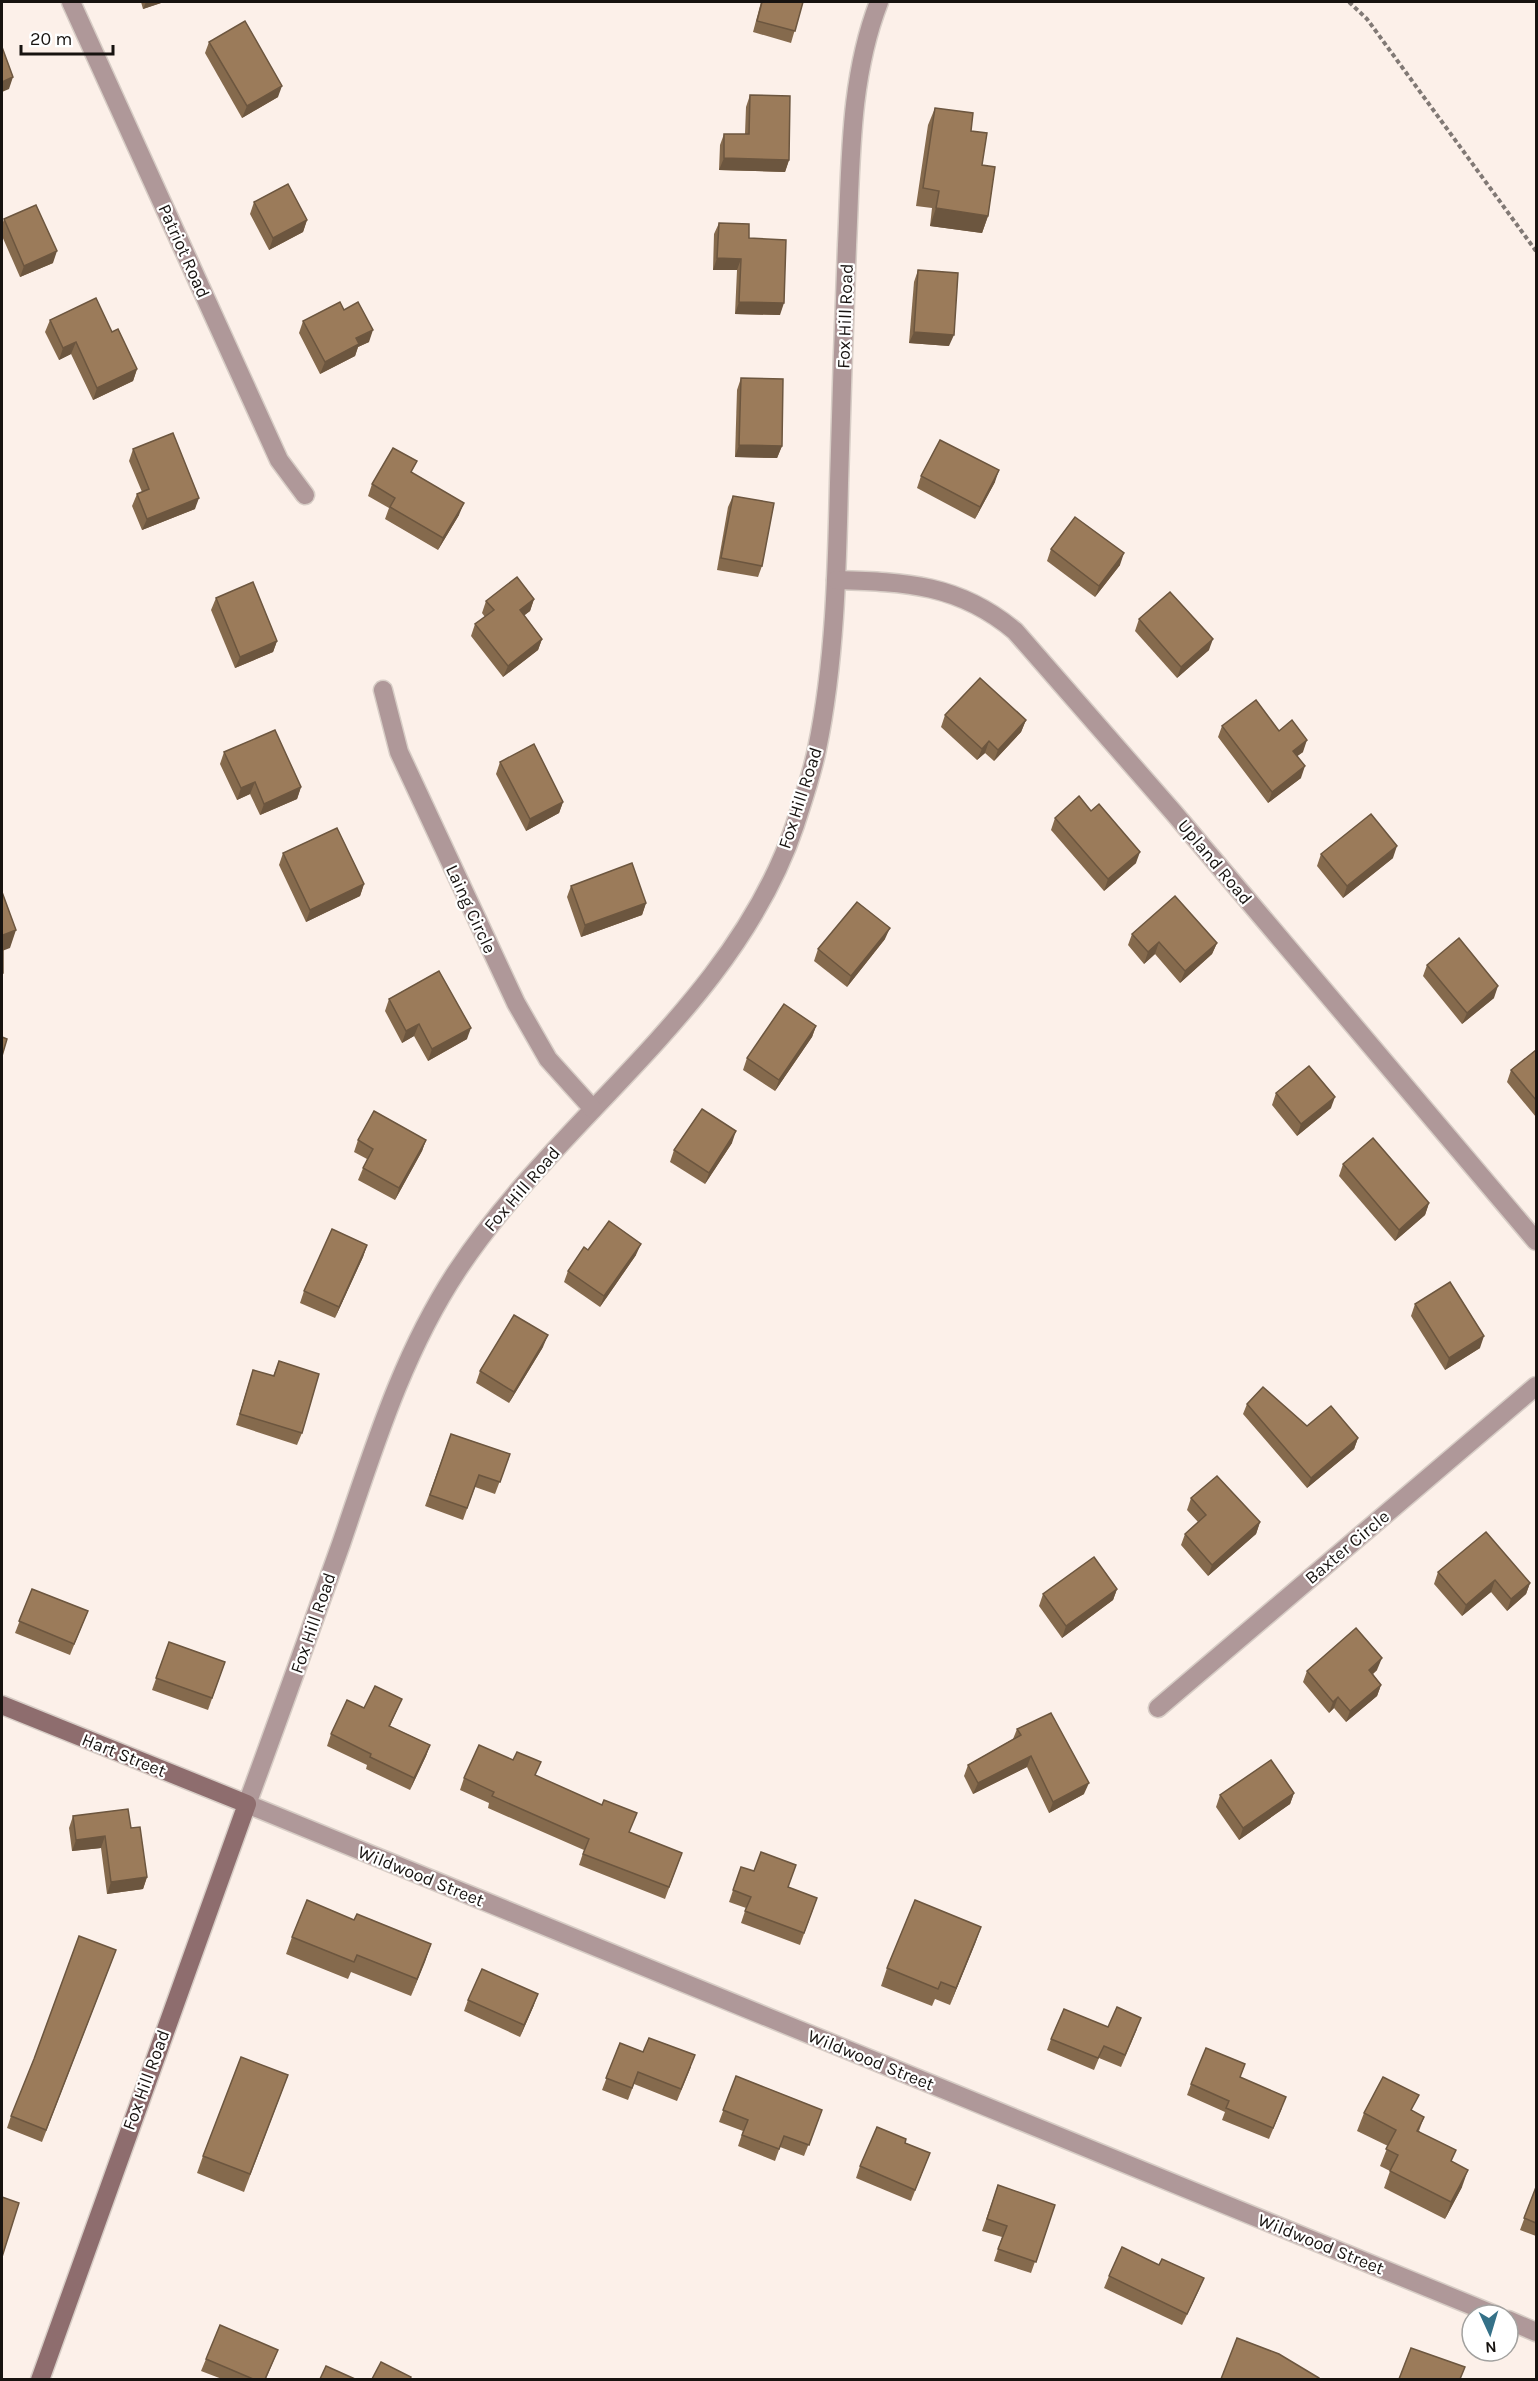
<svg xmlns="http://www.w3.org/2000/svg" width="1538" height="2381" viewBox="0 0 1538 2381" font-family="Karla,sans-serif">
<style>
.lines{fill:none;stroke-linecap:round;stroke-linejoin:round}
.street-casing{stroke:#d7cdc6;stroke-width:21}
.secondary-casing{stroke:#d7cdc6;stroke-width:21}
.path{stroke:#817975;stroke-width:4;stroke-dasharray:4.5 3;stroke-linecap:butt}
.street{stroke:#af9899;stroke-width:18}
.secondary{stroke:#8e6d6e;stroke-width:18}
.wall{fill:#856a4d}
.shaded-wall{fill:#6c563f}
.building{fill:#9b7b5a;stroke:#6c563f;stroke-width:1.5}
.labels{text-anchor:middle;stroke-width:4.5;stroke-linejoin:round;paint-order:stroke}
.street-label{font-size:18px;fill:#171310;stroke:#fff}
</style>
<rect width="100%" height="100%" fill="#fcf0e9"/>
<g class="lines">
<defs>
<g id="street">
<polyline points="71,2 279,460 305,495"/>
<path d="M879,2c-30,77 -28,161 -32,243 -3,79 -6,159 -8,238 -2,88 -4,179 -22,266 -5,25 -14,51 -22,76 -61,182 -236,291 -338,446 -55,83 -84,180 -116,273 -31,87 -62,174 -94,260l1248,511"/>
<path d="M836,580c70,2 123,4 179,51l159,182 362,428"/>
<polyline points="383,690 399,752 516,1003 548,1059 593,1109"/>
<polyline points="1158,1708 1536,1386"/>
<polyline points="1508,2320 1536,2332"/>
</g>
<polyline id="secondary" points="2,1705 247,1804 40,2380"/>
</defs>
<use href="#street" class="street-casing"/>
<use href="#secondary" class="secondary-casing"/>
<polyline class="path" points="1349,2 1367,19 1536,251"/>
<use href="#street" class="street"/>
<use href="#secondary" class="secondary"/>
</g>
<g class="wall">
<polygon points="141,2 164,2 143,9"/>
<polygon points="761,2 803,2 791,43 753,32"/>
<polygon points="209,42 278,97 242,118 205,53"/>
<polygon points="750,95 789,160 785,172 719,170 720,145 724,134 745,134 746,107"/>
<polygon points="935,108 971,131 982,165 988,216 982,233 930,226 932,208 916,206 928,125"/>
<polygon points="254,202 307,220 303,232 269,250 250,214"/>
<polygon points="4,219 53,263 20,277 2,236 2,225"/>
<polygon points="719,223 749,238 780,315 735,314 737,270 713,270 714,234"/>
<polygon points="918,270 949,346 909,343 914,282"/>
<polygon points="344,310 369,342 358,347 355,356 320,374 299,333 303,321"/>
<polygon points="50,320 112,332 137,369 133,381 93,400 71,354 59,360 45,332"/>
<polygon points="741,378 782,446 777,458 735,457 737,390"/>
<polygon points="133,449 195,509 142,530 132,506 137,494 142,492 129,461"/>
<polygon points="413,474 459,515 438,550 385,519 389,508 368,496 372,484"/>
<polygon points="921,476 995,482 975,519 917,488"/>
<polygon points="733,496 762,566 758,577 717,570 728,507"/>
<polygon points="1051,549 1120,565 1095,597 1047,561"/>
<polygon points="216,598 277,641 273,652 235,668 211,610"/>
<polygon points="534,599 530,611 524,615 542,639 538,650 503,677 471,636 475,624 485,617 482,613 486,601"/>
<polygon points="1139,619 1209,650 1177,678 1135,631"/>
<polygon points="945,715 1026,720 1021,732 994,761 985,753 977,760 941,727"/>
<polygon points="1222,726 1279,731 1303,752 1297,756 1301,778 1268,803 1218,737"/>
<polygon points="224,752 301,787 297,799 260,815 250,794 237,800 220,764"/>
<polygon points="500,762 563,802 559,813 526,831 496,774"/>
<polygon points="1055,818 1136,863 1104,891 1051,830"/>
<polygon points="283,853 364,884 360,896 306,922 279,865"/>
<polygon points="1321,854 1393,858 1343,898 1317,866"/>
<polygon points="571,886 646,903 642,915 581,937 567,897"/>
<polygon points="1132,934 1217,943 1212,954 1180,983 1155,954 1144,964 1128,945"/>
<polygon points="885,939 847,987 814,961 818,949"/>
<polygon points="1427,965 1494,998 1462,1024 1423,976"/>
<polygon points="389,999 467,1039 428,1061 414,1036 402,1043 385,1011"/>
<polygon points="816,1026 812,1037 775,1091 743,1070 747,1058"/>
<polygon points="1536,1050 1536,1117 1507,1082 1511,1070"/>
<polygon points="1276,1093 1331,1108 1297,1136 1272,1105"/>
<polygon points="358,1140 426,1140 422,1151 395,1200 358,1180 367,1159 354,1152"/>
<polygon points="732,1143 705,1184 670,1162 674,1150"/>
<polygon points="1343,1164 1429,1203 1425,1215 1395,1241 1339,1176"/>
<polygon points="367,1245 363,1257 335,1318 300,1303 304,1291"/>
<polygon points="588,1250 636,1255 600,1307 564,1282 568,1271"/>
<polygon points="1415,1304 1480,1348 1445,1370 1411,1316"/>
<polygon points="543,1347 509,1403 476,1383 480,1371"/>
<polygon points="279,1361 302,1433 297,1445 236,1425 253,1370 273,1376"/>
<polygon points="1247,1404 1307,1426 1358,1438 1354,1449 1307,1488 1243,1414"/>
<polygon points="451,1434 510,1454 495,1494 475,1487 463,1520 425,1506"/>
<polygon points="1191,1498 1260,1522 1256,1534 1208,1576 1181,1545 1185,1534 1198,1522 1187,1510"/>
<polygon points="1438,1572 1530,1583 1526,1594 1507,1611 1491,1592 1462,1616 1434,1584"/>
<polygon points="32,1589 88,1611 70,1655 15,1633"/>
<polygon points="1117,1589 1113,1600 1062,1638 1039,1606 1043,1594"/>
<polygon points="169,1642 225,1662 208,1710 152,1690"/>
<polygon points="1377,1670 1373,1674 1381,1685 1377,1696 1346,1722 1334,1708 1329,1713 1303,1682 1307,1671"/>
<polygon points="402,1699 390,1726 430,1745 426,1756 410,1790 366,1769 367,1765 327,1746 331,1734 364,1708"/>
<polygon points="1017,1729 1084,1794 1049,1813 1027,1767 973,1794 964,1776 968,1765 1013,1739"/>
<polygon points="536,1776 630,1833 682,1853 665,1899 579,1865 584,1850 488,1808 489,1803 460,1790 464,1778"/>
<polygon points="1294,1793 1290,1804 1239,1840 1216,1807 1220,1795"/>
<polygon points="73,1816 131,1828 147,1877 143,1889 107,1894 101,1848 72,1851 69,1828"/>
<polygon points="741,1867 754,1871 788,1887 817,1898 800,1945 741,1923 746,1908 729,1902"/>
<polygon points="354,1920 431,1944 411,1996 351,1972 348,1979 286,1954 292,1937"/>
<polygon points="981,1927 950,2005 935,1999 932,2006 881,1986 887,1968"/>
<polygon points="116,1950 42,2142 7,2128 11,2116"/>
<polygon points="468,2000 534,2005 520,2037 464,2011"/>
<polygon points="1108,2027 1137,2029 1121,2067 1099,2058 1094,2070 1047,2050 1051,2039"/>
<polygon points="620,2043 643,2052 691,2067 677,2101 634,2084 628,2100 602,2090"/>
<polygon points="288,2075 244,2192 197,2173 203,2156"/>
<polygon points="736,2076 822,2110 804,2156 780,2147 775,2161 738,2146 743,2131 719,2122"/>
<polygon points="1240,2077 1282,2108 1269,2139 1222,2120 1225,2112 1187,2095 1191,2084"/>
<polygon points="1413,2111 1424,2117 1419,2131 1452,2161 1462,2187 1445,2219 1384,2188 1390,2171 1380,2166 1388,2146 1357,2131 1364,2113"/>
<polygon points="905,2143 930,2153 911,2201 856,2178 860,2166"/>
<polygon points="998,2185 1055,2205 1031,2273 994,2261 1002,2237 982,2231"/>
<polygon points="1536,2187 1536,2236 1520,2230"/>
<polygon points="1159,2265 1204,2278 1199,2290 1182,2325 1104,2288 1109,2276"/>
<polygon points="278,2350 266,2379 222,2379 201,2371 206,2359"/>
</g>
<g class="shaded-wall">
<polygon points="146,2 164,2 143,9"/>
<polygon points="13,77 9,89 2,92 2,82"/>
<polygon points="282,86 278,97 242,118 247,106"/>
<polygon points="724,158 789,160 785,172 719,170"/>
<polygon points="936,208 988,216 982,233 930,226"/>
<polygon points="307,220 303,232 269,250 273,238"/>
<polygon points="57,251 53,263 20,277 24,266"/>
<polygon points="717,258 741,259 737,270 713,270"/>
<polygon points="739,302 784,303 780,315 735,314"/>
<polygon points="373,330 369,342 358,347 355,356 320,374 325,362 356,338"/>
<polygon points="914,332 954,335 949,346 909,343"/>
<polygon points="76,342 71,354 59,360 63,348"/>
<polygon points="137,369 133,381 93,400 97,388"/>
<polygon points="739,445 782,446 777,458 735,457"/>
<polygon points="999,470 995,482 975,519 980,507"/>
<polygon points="199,498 195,509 142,530 147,519"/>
<polygon points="464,503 459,515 438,550 443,538"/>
<polygon points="1124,553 1120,565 1095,597 1099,586"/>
<polygon points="534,599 530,611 516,622 520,610"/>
<polygon points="542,639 538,650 503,677 508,666"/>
<polygon points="1213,639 1209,650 1177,678 1181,667"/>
<polygon points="277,641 273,652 235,668 240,657"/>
<polygon points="1026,720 1021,732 994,761 998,750"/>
<polygon points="1307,740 1303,752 1289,762 1293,751"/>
<polygon points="989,741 985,753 977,760 982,749"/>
<polygon points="1305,766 1301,778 1268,803 1272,792"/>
<polygon points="255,782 250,794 237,800 241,788"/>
<polygon points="301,787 297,799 260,815 264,804"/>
<polygon points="563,802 559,813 526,831 530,819"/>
<polygon points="1397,846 1393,858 1343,898 1347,886"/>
<polygon points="1140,852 1136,863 1104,891 1108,879"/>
<polygon points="364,884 360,896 306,922 310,910"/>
<polygon points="646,903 642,915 581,937 585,925"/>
<polygon points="890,928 885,939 847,987 851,976"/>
<polygon points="16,930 10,948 2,951 3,935"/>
<polygon points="1159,942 1155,954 1144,964 1148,952"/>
<polygon points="1217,943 1212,954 1180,983 1185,971"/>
<polygon points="1498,986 1494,998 1462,1024 1467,1013"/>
<polygon points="419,1024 414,1036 402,1043 406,1031"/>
<polygon points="816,1026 812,1037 775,1091 779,1080"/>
<polygon points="471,1028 467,1039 428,1061 432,1049"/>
<polygon points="1335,1097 1331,1108 1297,1136 1301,1124"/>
<polygon points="736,1131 732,1143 705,1184 709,1173"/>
<polygon points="426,1140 422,1151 395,1200 399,1188"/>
<polygon points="1429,1203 1425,1215 1395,1241 1399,1230"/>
<polygon points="641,1244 636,1255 600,1307 604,1296"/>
<polygon points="367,1245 363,1257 335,1318 339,1307"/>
<polygon points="548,1335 543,1347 509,1403 514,1392"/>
<polygon points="1484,1336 1480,1348 1445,1370 1449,1358"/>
<polygon points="1358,1438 1354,1449 1307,1488 1311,1478"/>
<polygon points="1260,1522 1256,1534 1208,1576 1212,1565"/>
<polygon points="1495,1580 1491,1592 1462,1616 1466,1605"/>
<polygon points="1530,1583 1526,1594 1507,1611 1511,1599"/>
<polygon points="1117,1589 1113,1600 1062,1638 1066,1626"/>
<polygon points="1382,1658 1377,1670 1365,1681 1369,1670"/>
<polygon points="1381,1685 1377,1696 1346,1722 1350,1711"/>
<polygon points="1338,1697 1334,1708 1329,1713 1333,1702"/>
<polygon points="430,1745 426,1756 410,1790 414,1778"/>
<polygon points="1031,1756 1027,1767 973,1794 978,1783"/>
<polygon points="1089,1783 1084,1794 1049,1813 1053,1802"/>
<polygon points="1294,1793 1290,1804 1239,1840 1243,1828"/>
<polygon points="105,1836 101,1848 72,1851 76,1840"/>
<polygon points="147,1877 143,1889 107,1894 111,1882"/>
<polygon points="981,1927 975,1944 950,2005 956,1988"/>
<polygon points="431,1944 425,1962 411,1996 417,1979"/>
<polygon points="538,1994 534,2005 520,2037 524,2025"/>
<polygon points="1468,2170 1462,2187 1445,2219 1451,2202"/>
</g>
<g class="building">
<polygon points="762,2 803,2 795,31 757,21"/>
<polygon points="245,21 282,86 247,106 209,42"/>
<polygon points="2,47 13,77 2,82"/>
<polygon points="750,95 790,96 789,160 724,158 724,134 749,134"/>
<polygon points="935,108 973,113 971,131 987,133 982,165 995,167 988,216 936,208 939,191 923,188"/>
<polygon points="288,184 307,220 273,238 254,202"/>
<polygon points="36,205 57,251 24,266 4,219"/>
<polygon points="719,223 749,224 749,238 786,240 784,303 739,302 741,259 717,258"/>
<polygon points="918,270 958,273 954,335 914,332"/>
<polygon points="96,298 112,332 118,329 137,369 97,388 76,342 63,348 50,320"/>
<polygon points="340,302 344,310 358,302 373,330 356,338 359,344 325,362 303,321"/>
<polygon points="741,378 783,379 782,446 739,445"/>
<polygon points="173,433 199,498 147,519 137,494 149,489 133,449"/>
<polygon points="940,440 999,470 980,507 921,476"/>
<polygon points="393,448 417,461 411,472 464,503 443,538 390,507 395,498 372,484"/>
<polygon points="733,496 774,503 762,566 721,558"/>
<polygon points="1075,517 1124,553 1099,586 1051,549"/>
<polygon points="517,577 534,599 520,610 542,639 508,666 475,624 494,610 486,601"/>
<polygon points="253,582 277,641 240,657 216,598"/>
<polygon points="1170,592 1213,639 1181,667 1139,619"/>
<polygon points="980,678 1026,720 998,750 989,741 982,749 945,715"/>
<polygon points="1256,700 1279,731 1292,720 1307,740 1293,751 1305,766 1272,792 1222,726"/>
<polygon points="275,730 301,787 264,804 255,782 241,788 224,752"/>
<polygon points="534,744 563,802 530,819 500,762"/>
<polygon points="1079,796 1091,811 1099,804 1140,852 1108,879 1055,818"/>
<polygon points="1371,814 1397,846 1347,886 1321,854"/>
<polygon points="337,828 364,884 310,910 283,853"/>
<polygon points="632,863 646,903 585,925 571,886"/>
<polygon points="2,892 16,930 3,935 3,973 2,973"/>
<polygon points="1175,896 1217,943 1185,971 1159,942 1148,952 1132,934"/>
<polygon points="857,902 890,928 851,976 818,949"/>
<polygon points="1459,938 1498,986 1467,1013 1427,965"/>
<polygon points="439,971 471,1028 432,1049 419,1024 406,1031 389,999"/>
<polygon points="784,1004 816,1026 779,1080 747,1058"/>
<polygon points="2,1037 7,1039 2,1056"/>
<polygon points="1536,1050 1536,1100 1511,1070"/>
<polygon points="1309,1066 1335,1097 1301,1124 1276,1093"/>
<polygon points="702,1109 736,1131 709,1173 674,1150"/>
<polygon points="374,1111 426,1140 399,1188 363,1168 373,1149 358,1140"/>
<polygon points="1373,1138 1429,1203 1399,1230 1343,1164"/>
<polygon points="609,1221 641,1244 604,1296 568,1271 584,1247 588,1250"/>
<polygon points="332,1229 367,1245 339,1307 304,1291"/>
<polygon points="1450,1282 1484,1336 1449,1358 1415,1304"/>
<polygon points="514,1315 548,1335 514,1392 480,1371"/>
<polygon points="279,1361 319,1374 302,1433 240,1414 253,1370 274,1376"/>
<polygon points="1263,1387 1307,1426 1331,1406 1358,1438 1311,1478 1247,1404"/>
<polygon points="451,1434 510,1454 500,1482 479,1475 467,1508 430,1495"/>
<polygon points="1217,1476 1260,1522 1212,1565 1185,1534 1206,1515 1191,1498"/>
<polygon points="1486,1532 1530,1583 1511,1599 1495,1580 1466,1605 1438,1572"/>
<polygon points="1094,1557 1117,1589 1066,1626 1043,1594"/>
<polygon points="32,1589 88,1611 74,1644 19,1621"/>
<polygon points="1356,1628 1382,1658 1369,1670 1381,1685 1350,1711 1338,1697 1333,1702 1307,1671"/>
<polygon points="169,1642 225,1662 212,1698 156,1678"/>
<polygon points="375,1686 402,1699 389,1726 430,1745 414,1778 370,1757 371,1754 331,1734 347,1700 364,1708"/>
<polygon points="1051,1713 1089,1783 1053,1802 1031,1756 978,1783 968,1765 1021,1735 1017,1729"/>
<polygon points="479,1745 513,1760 517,1752 541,1762 535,1775 602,1805 604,1800 637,1813 629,1832 682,1853 669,1887 583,1854 589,1839 492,1796 494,1792 464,1778"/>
<polygon points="1271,1760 1294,1793 1243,1828 1220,1795"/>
<polygon points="128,1809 131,1828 140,1827 147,1877 111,1882 105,1836 76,1840 73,1816"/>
<polygon points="761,1852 796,1865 788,1887 817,1898 804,1933 745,1911 751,1897 733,1890 741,1867 754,1871"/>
<polygon points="307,1900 354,1920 357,1914 431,1944 417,1979 357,1955 354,1962 292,1937"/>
<polygon points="915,1900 981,1927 956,1988 941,1982 938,1989 887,1968"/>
<polygon points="79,1936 116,1950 46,2130 11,2116 34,2059"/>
<polygon points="482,1969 538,1994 524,2025 468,2000"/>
<polygon points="1117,2007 1141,2018 1125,2055 1104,2046 1098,2058 1051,2039 1064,2009 1108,2027"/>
<polygon points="649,2038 695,2055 681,2089 638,2072 632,2088 606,2078 620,2043 643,2052"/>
<polygon points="1206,2048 1245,2064 1240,2077 1286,2097 1273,2128 1226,2108 1229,2101 1191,2084"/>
<polygon points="241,2057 288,2075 250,2174 203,2156"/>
<polygon points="736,2076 822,2110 809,2145 784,2136 779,2149 742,2135 748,2120 723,2110"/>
<polygon points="1383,2077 1419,2095 1411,2110 1424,2117 1417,2131 1456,2150 1451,2161 1468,2170 1451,2202 1390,2171 1398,2155 1386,2149 1396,2130 1364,2113"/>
<polygon points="877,2127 906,2139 905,2143 930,2153 915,2190 860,2166"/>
<polygon points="998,2185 1055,2205 1036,2262 998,2249 1007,2226 987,2219"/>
<polygon points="1536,2187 1536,2223 1524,2218"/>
<polygon points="2,2197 19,2203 2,2257"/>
<polygon points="1122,2247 1159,2265 1162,2259 1204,2278 1187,2314 1109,2276"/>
<polygon points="220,2325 278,2350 265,2379 253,2379 206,2359"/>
<polygon points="1237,2338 1279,2354 1319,2378 1319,2379 1221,2379"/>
<polygon points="1411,2348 1465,2367 1460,2379 1399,2379"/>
<polygon points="381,2362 411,2377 410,2379 372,2379"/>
<polygon points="326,2366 355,2379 320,2379"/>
</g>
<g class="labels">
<g class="street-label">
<text transform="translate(184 251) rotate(66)" y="6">Patriot Road</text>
<text transform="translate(845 316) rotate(-88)" y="6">Fox Hill Road</text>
<text transform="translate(800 798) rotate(-72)" y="6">Fox Hill Road</text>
<text transform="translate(1215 862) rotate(50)" y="6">Upland Road</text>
<text transform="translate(471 909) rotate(65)" y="6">Laing Circle</text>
<text transform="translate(522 1189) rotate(-49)" y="6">Fox Hill Road</text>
<text transform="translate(1347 1547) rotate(-40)" y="6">Baxter Circle</text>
<text transform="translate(313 1623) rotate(-71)" y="6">Fox Hill Road</text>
<text transform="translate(124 1755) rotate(22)" y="6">Hart Street</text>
<text transform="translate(421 1876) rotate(22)" y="6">Wildwood Street</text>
<text transform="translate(871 2060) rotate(22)" y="6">Wildwood Street</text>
<text transform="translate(146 2080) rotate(-70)" y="6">Fox Hill Road</text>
<text transform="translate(1321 2244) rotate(22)" y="6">Wildwood Street</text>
</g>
</g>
<rect width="1538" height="2381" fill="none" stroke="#171310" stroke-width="6"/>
<g transform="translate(1490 2333) rotate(176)"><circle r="28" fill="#ffffff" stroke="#a2a19f" stroke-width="1.5"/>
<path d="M0-4.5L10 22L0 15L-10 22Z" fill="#357188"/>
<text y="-9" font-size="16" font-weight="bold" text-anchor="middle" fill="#171310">N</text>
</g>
<path d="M21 45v9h92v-9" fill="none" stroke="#171310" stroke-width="3"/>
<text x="30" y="45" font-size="18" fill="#171310" stroke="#ffffff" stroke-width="4.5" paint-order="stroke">20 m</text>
</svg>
